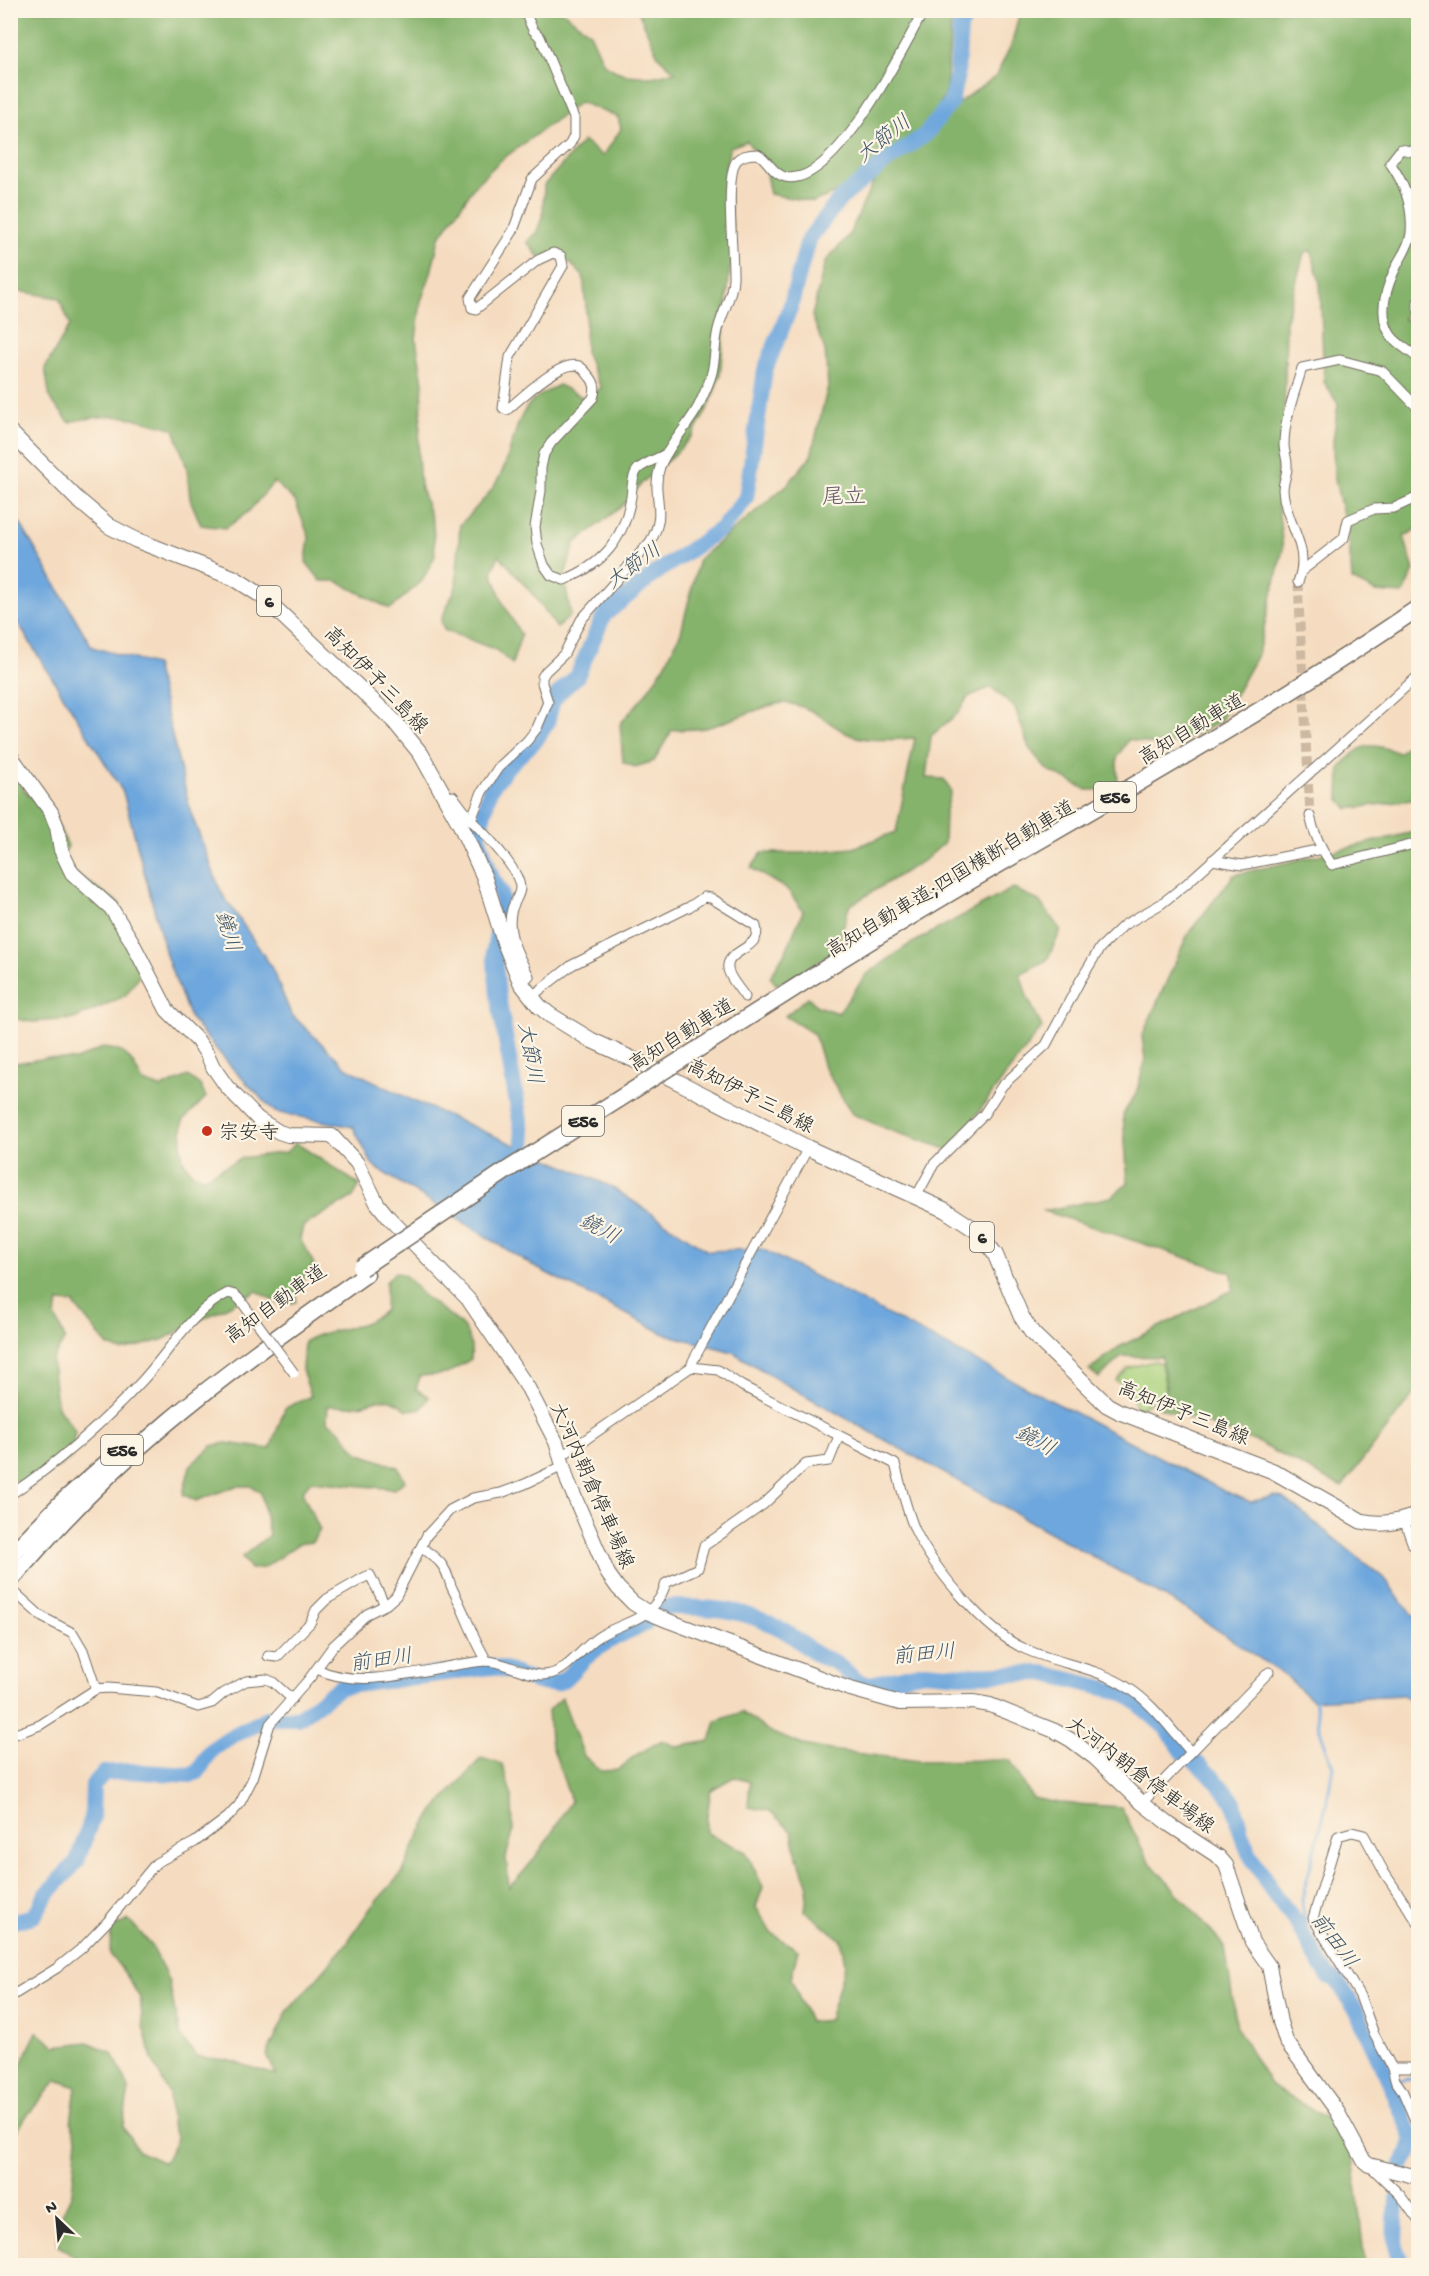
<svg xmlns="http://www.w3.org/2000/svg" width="1429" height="2276" viewBox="0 0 1429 2276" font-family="'Gochi Hand','Klee One',sans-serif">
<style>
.green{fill:#a9d17c;stroke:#6a7e54;stroke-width:1.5}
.forest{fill:#86b36c;stroke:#586f4c;stroke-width:1.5;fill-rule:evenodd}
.water{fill:#6ea7dd;stroke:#4c6984;stroke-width:1.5}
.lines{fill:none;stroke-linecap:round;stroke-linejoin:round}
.stream{stroke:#6ea7dd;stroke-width:3}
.river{stroke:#6ea7dd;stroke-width:16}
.street-tunnel{stroke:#cdb9a2;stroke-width:9;stroke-dasharray:9 4.5;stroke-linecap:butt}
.street-casing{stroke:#72695f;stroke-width:11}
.secondary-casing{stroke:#72695f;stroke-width:16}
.primary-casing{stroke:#72695f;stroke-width:17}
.highway-casing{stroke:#72695f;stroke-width:19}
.street{stroke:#fff;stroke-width:9}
.secondary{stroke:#fff;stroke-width:14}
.primary{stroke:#fff;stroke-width:15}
.highway{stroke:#fff;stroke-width:16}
.street-bridge-casing{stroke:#72695f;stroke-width:11;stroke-linecap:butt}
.highway-bridge-casing{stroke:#72695f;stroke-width:19;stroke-linecap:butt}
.street-bridge{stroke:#fff;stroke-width:9}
.highway-bridge{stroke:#fff;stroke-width:16}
.poi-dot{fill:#c8321e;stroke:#fcf5e5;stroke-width:2}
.labels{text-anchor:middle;stroke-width:4.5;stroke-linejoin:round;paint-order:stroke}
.shield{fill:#fcf5e5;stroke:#6a6863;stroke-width:1.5}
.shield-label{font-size:18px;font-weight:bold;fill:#2b2b2b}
.street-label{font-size:20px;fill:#2b2b2b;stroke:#fcf5e5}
.poi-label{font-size:20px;fill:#2b2b2b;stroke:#fcf5e5;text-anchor:start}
.water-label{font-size:21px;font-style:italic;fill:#425669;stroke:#fcf5e5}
.quarter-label{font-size:22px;fill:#625968;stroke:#fcf5e5}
</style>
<rect width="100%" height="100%" fill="#fcf5e5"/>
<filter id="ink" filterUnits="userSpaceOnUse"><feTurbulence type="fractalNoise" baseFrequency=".0167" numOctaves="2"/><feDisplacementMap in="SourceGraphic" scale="12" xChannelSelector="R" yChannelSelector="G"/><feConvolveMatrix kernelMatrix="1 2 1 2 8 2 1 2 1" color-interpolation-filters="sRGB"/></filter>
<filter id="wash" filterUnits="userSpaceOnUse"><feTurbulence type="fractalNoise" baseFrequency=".008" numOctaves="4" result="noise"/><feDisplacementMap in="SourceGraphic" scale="24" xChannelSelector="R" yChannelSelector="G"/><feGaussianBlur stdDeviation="1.35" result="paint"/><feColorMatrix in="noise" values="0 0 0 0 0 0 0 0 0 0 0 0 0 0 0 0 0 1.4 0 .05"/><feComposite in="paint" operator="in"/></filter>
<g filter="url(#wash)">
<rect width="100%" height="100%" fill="#f5dcc0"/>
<polygon class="green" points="1154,1361 1161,1363 1166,1389 1164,1396 1138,1409 1124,1384 1116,1381 1128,1368"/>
<g class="forest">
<path d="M10,11h552l28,22 14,31 10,6 13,5 24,2 24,-5 -17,-16 -20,-45h314l-6,79 -14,32 64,-46 16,-33 8,-32h398v237l-14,71 14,8v201l-14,9 10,33 -11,24 -27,-2 -24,-12 -3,-38 -15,-67 -1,-34 5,-37 -14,-22 -4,-99 -9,-33 -7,3 -18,67 -2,106 -6,40v40l5,43 -25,104 -38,69 -40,20 -25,3 -26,-6 -12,18 1,32 -31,1 -41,-21 -17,-21 -14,-40 -24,-21 -23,10 -10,16 -27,23 -5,42 18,1 7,12 -6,23 -1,29 -18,16 -77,47 -11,42 -37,25 -24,12 -7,-8 17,-28 16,-38 -15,-21 -37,-22 11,-15h41l50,-5 43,-16 19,-94c-22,1 -49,5 -69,-5 -23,-13 -33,-27 -62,-30 -13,-1 -58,20 -75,24 -11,3 -25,2 -37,3l-18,31 -19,6 -12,-5 -3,-38 24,-28 21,-31 16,-33 18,-73 89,-75 23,-28 17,-70 -3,-36 -13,-34 13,-54 24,-27 27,-59 -63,26 -43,-8 -6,-29 -17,-24 -17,6 -4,18 8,82 -5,29 -9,99 -10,29 -17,31 -19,20 -31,27 -22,25 -46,36 -11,35 7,37 -14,13 -22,-31 -36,-42 -7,17 11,31 18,32 -9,29 -16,-14 -52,-20 -3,-10 15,-33 4,-62c14,-15 31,-31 41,-51 12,-24 12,-51 30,-72 7,-7 19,-12 28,-17l27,14 15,-11 -16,-36 1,-46 -3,-30 -19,-19 -26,-1 -11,-14 10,-10 6,-18 1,-29 39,-44 20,15 18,-27 -3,-12 -38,-15 -80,59 -24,23 -37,54 -8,35 -10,28 -5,38 7,44 -5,73 2,29 13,38 2,33 -13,25 -32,28 -53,-28h-16l-15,-19 3,-25 -14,-36 -21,-19 -25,29 -23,17 -25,-3 -11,-26 -3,-31 -13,-39c-43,-13 -61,-17 -105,-7l-19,-23 -5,-31 25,-43 -11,-27 -41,-7 -7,-5z"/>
<path d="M1418,735v64l-70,10 -9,-11 1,-30c21,-25 28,-27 59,-15z"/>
<polygon points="10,764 24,790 55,820 68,846 62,857 70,869 119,903 141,973 125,996 74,1019 32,1022 11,1018"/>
<polygon points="1418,831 1418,1388 1342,1487 1257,1442 1159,1407 1167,1388 1161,1357 1122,1356 1099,1378 1089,1370 1119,1347 1233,1290 1232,1273 1044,1211 1111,1197 1128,1183 1123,1114 1136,1094 1145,1060 1142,1036 1188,934 1234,875"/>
<polygon points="1013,888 1039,901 1061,930 1047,960 1020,974 1027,996 1042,1027 950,1150 892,1131 852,1114 824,1067 814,1034 785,1016 808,997 817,1006 838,1013 866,975 907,946"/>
<path d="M102,1048c27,1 29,12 41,34l18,6 27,-12 12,9 6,12 -23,24 -2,25 2,14 8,12 13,5 38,-19 44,-6 10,-9 64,42 -7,12 -50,29 -3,13 14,25 -17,24 -1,14 -14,3 -25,-14 -95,49 -40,11 -14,-5 -35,-43 -14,-1 -4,14 10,23 -13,21 5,46 18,25 -4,27 -34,24 -13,3 -14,-7v-414l37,-6 29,2z"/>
<path d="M395,1272c16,3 17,13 28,23 22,21 52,26 48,64l-24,15 -27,2 -4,13 13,8 -8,12 -14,1c-21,-18 -26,-9 -49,-5 -10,2 -20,1 -30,1l-1,15 12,8 19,24 40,14 7,14 -11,8 -83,-8 -9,11 18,38 -8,12 -14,2 -34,24 -14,1 -8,-12 27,-22 -8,-42 -10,-7h-15l-40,15 -13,-7 7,-28 22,-20 14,-3 44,6 15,-41 26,-12 -9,-26 2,-28c27,-17 56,-9 81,-32l1,-28z"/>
<path d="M562,1698l22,58 17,15 17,-1 15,-13 29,-17 15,7 33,-6 6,-20 26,-9 28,20 33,13 27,5 89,11 91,-1 22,38 28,5 61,4 27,53 77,87 12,81 34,58 50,29 19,15 13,26 12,109h-1282l-16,-14 -9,-5v-23l14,-30 5,-56 -6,-14 5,-36 -19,-7 -32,38 -9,16 -4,71 -1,3v-123l26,-53 18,14 33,-4 25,11 16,35 -6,38 15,25 26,12 13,-24 -6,-16 -2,-29 -17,-35 -9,-33 -3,-28 -13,-22 -17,-22 1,-26 18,-8 23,26 17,36 11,54 17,21 30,3 49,15 -9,-20 20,-43 57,-65 28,-41 31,-34 12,-29 18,-31 48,-54 21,6 10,33 1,35 -7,25 3,30c26,-24 44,-56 62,-86l-21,-61 -2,-30zM734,1777l16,5 -2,25 22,4 22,21 5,25 11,26 -3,28 36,29 4,25 -16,55 -20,2 -18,-44 7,-28 -27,-17 -15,-26 7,-20 -17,-35 -39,-19v-18l4,-25z"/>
</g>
<polygon class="water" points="10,506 92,647 155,665 191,813 221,892 271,966 291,1014 347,1068 416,1102 610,1186 708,1251 762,1249 1224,1491 1251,1502 1274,1496 1284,1498 1386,1580 1402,1603 1418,1619 1418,1709 1403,1695 1312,1700 1287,1677 1186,1609 778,1380 733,1352 665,1334 535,1267 373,1166 353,1127 275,1112 234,1070 190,1018 167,958 123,792 11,612"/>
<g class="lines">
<g class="stream">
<path d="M1315,1698l4,29 14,40 -7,39 -24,93c1,34 19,52 35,81"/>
<polyline points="1399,2081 1418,2078"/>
</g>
<g class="river">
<polyline points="526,1171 524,1143 498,996 494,950 502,907 501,892 492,878 478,836 490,789 508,766 535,741 547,723 552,703 558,694 577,676 604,615 656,573 722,528 746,498 765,370 790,308 808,240 840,199 887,161 926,134 951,102 957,75 960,27 966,18 977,10"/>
<path d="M661,1610l7,-3c45,0 77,2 117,24 12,7 22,18 34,25 5,3 12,3 17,7 13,8 16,20 34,21l54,-12 37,3 82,-2 84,21 39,34 18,25"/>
<polyline points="1191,1758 1211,1775 1234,1802 1241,1833 1249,1853 1276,1897 1295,1920 1316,1957 1328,1976 1337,1980 1358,2014 1390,2083 1413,2140 1410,2152 1402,2164"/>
<path d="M10,1922l24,-6 12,-21 31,-34 15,-43 1,-33 11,-12 24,-2 62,4 8,-3 13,-22 19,-13 37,-19h31l42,-31 151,-20c20,2 37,15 57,17 15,1 21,-10 30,-19 21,-21 40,-30 67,-41"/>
<polyline points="1397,2199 1395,2242 1402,2266"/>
</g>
</g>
</g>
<g filter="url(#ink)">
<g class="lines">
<polyline class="street-tunnel" points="1298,582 1310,816"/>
<defs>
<g id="street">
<path d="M524,10l9,20 7,7 34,81v18l-4,8 -38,35 -19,52 -43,67 2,10 4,1 62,-49 15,-7 8,3 2,10 -53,91 -7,51 4,2c13,-11 54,-51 72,-44 4,2 7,6 10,10 6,6 7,14 4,22l-42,45 -7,11 -3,14v23l-6,36 2,17 7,21 7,10 13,5c40,-16 60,-41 67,-83 1,-8 1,-22 7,-28 7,-6 21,-11 29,-16"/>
<path d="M1418,153l-17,-4 -11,14c15,21 23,45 21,70 -1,11 -8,21 -13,30 -11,22 -21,49 -8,71 5,9 20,17 28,24"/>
<polyline points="1418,302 1418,309"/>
<polyline points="1303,570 1344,538 1348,520 1374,509 1394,508 1418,497"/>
<path d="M1298,582c14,-36 -13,-58 -15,-92 0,-8 4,-15 4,-23 1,-7 -3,-15 -3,-22 0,-26 11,-53 18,-77l38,-8 42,11 36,37"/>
<path d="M447,798l6,-2 18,24 11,-28 16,-24 29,-27 10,-13 11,-26 -6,-19v-6l4,-6 18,-17 17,-34 69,-78c19,-31 0,-47 10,-75 8,-22 28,-40 39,-62 4,-9 9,-19 12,-29 5,-16 3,-34 8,-50 4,-15 14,-32 14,-48 1,-23 -9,-102 4,-118 5,-5 14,-6 21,-6 10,6 15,20 27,23 49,12 119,-130 139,-167"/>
<path d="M1310,816c4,19 11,33 22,49l86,-22"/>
<path d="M471,820c13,13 49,50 49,68 0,7 -6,14 -8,21 -7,23 7,48 17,67l-8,7"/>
<polyline points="1212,860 1242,865 1322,849"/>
<path d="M531,997l41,-32 117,-58 15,-10 7,1 45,28c7,24 -31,23 -28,43 1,9 12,20 17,28"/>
<polyline points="916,1197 934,1164 984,1114 1002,1086 1046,1045 1080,981 1100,948 1124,925 1161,904 1185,885 1418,676"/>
<polyline points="691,1367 693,1361 808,1148"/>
<path d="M560,1457l131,-90 27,3 24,16 153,78c6,22 11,45 20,66 18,38 71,102 110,119 33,15 71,18 102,38 26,16 44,43 64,65"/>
<path d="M10,1495c49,-33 92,-71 132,-114 27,-29 49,-70 86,-88l7,2 6,6"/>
<polyline points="1404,1520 1413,1545 1418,1550"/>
<path d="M421,1547c7,5 16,11 21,18 8,11 6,16 11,25 12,23 20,48 34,71"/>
<polyline points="10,1588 42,1617 73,1633 83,1650 96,1689"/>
<polyline points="268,1656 277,1657 310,1623 316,1610 327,1599 365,1577 370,1575 385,1605"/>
<path d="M317,1669c49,24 119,-5 170,-8 20,1 43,18 63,13 18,-4 32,-26 47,-36 15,-11 34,-14 49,-25 11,-9 16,-17 20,-30l32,-15 6,-22 60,-42 42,-40 23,-3 10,-25"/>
<polyline points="10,1736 40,1725 96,1689 108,1688 156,1692 198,1707 212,1703 224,1693 246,1681 266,1679 273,1682 292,1699"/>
<polyline points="1142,1803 1269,1672"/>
<polyline points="1418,1923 1384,1872 1364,1835 1352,1832 1338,1836 1313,1918 1360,1996 1374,2034 1392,2068 1418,2068"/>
<polyline points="10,1997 57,1968 82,1948 108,1921 156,1863 195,1842 228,1817 239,1805 253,1778 270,1724 309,1679 333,1646 367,1614 387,1604 396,1596 427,1535 450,1510 473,1498 501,1493 525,1484 563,1466"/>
<polyline points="1392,2068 1395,2080 1402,2090 1418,2127"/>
<polyline points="1370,2166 1400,2195 1418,2220"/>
</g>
<polyline id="secondary" points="10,755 51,812 57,827 61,850 72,873 111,908 131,940 167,1010 198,1041 207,1054 213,1067 227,1087 258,1119 279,1132 288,1135 332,1136 357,1163 377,1203 389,1218 468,1299 528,1388 556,1442 568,1482 608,1574 618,1588 633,1603 647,1612 669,1621 847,1688 900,1703 973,1702 990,1705 1055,1731 1071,1740 1095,1758 1142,1803 1170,1825 1219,1857 1226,1865 1252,1942 1269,1966 1280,2022 1286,2041 1337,2111 1364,2161 1369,2165 1418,2177"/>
<path id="primary" d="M10,432l66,66 33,28 27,14 98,38 28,18 132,125 27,33 39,70 24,53 21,67 16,39 18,23 11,9 41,25 52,24 165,84 137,62 32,21 18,23 26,62 12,18 74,71 13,7 153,59 88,50c21,5 38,1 57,-6"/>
<g id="highway">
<path d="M807,980c50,-31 100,-62 151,-92 155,-91 312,-178 460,-280"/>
<polyline points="10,1556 61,1503 125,1447"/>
<path d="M10,1581c48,-57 101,-111 158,-159 63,-53 131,-100 198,-148"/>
</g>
</defs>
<use href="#street" class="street-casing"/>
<use href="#secondary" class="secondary-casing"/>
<use href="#primary" class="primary-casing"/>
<use href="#highway" class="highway-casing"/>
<use href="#street" class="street"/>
<use href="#secondary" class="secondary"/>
<use href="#primary" class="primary"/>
<use href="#highway" class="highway"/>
<defs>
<polyline id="street-bridge" points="241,1301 294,1373"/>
<polyline id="highway-bridge" points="361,1268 504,1172 807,980"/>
</defs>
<use href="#street-bridge" class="street-bridge-casing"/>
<use href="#highway-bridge" class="highway-bridge-casing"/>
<use href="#street-bridge" class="street-bridge"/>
<use href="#highway-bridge" class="highway-bridge"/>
</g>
</g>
<circle class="poi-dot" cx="207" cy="1131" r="6"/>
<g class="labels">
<g class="shield">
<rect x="257" y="586" width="24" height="30" rx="4.5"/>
<rect x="1094" y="782" width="42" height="30" rx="4.5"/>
<rect x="562" y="1106" width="42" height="30" rx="4.5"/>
<rect x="970" y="1222" width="24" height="30" rx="4.5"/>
<rect x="101" y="1435" width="42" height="30" rx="4.5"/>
</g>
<g class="shield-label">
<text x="269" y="607">6</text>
<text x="1115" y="803">E56</text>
<text x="583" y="1127">E56</text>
<text x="982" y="1243">6</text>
<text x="122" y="1456">E56</text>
</g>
<g class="street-label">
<text transform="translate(377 679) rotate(46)" y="7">高知伊予三島線</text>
<text transform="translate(1191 728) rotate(-31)" y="7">高知自動車道</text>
<text transform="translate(950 878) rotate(-31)" y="7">高知自動車道;四国横断自動車道</text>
<text transform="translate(681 1034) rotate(-32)" y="7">高知自動車道</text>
<text transform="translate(751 1095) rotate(27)" y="7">高知伊予三島線</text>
<text transform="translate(275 1303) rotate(-36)" y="7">高知自動車道</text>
<text transform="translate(1184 1412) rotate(22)" y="7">高知伊予三島線</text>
<text transform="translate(593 1485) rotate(66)" y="7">大河内朝倉停車場線</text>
<text transform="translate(1141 1774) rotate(37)" y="7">大河内朝倉停車場線</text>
</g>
<g class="poi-label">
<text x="219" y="1138">宗安寺</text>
</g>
<g class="water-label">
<text transform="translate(883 138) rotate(-38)" y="7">大節川</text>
<text transform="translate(633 565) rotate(-36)" y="7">大節川</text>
<text transform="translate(229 931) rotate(73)" y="7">鏡川</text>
<text transform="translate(531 1053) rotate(80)" y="7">大節川</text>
<text transform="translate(600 1228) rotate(28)" y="7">鏡川</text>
<text transform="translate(1036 1440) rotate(29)" y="7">鏡川</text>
<text transform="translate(924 1653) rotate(-5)" y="7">前田川</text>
<text transform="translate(381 1659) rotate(-8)" y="7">前田川</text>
<text transform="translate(1335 1940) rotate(53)" y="7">前田川</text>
</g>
<g class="quarter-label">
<text x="844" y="503">尾立</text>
</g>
</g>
<rect width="1429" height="2276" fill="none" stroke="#fcf5e5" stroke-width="36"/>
<g transform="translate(57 2219) rotate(334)" stroke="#fcf5e5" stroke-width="4.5" paint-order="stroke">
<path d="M0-4.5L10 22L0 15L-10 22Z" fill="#2b2b2b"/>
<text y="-9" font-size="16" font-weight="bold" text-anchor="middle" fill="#2b2b2b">N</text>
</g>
</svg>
